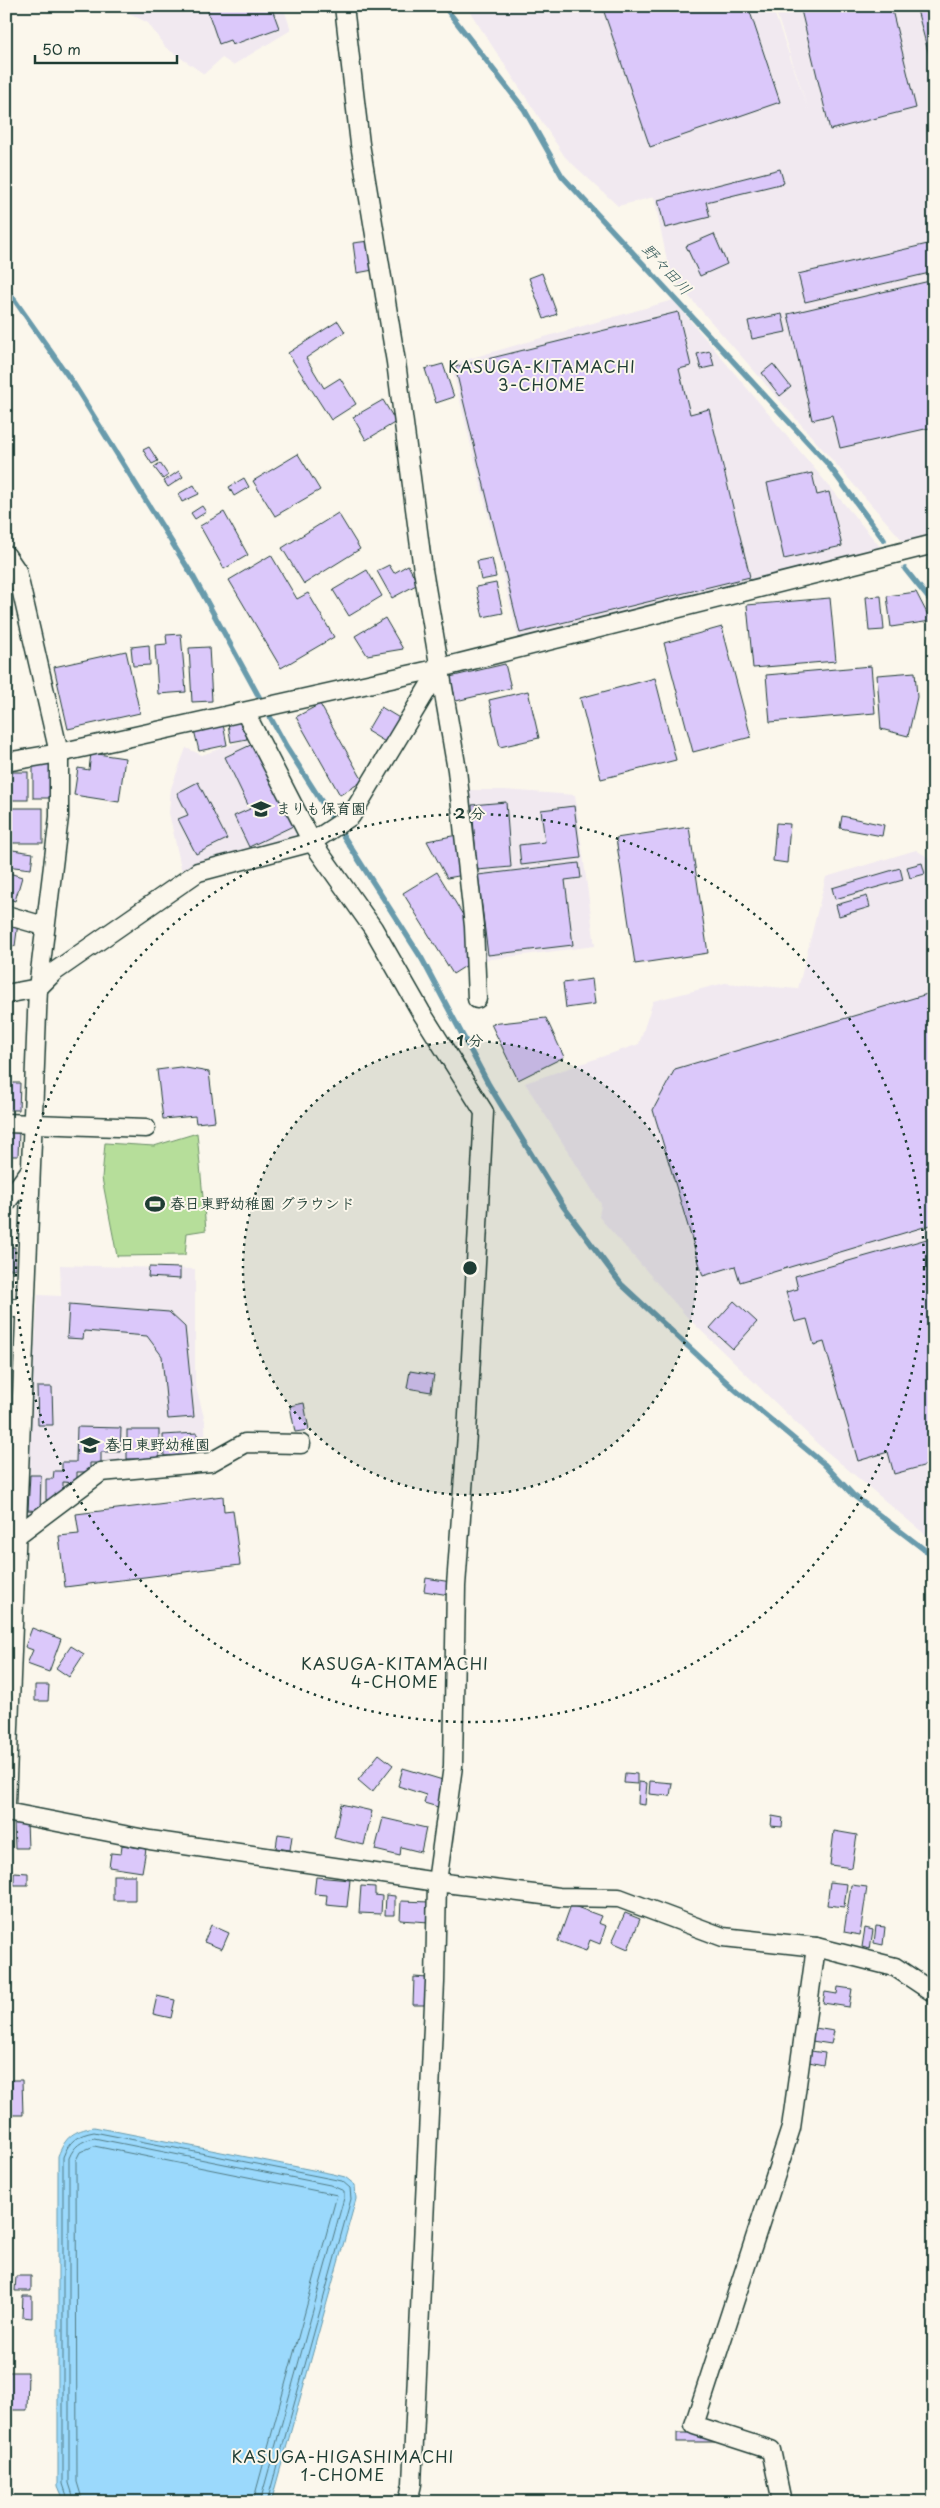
<svg xmlns="http://www.w3.org/2000/svg" width="940" height="2508" viewBox="0 0 940 2508" font-family="'Playpen Sans','Klee One',sans-serif">
<style>
.built{fill:#f1e9f0}
.green{fill:#b6de9a;stroke:#6a8e67}
.water{fill:#9bd9fc;stroke:#699bac}
.lines{fill:none;stroke-linecap:round;stroke-linejoin:round}
.shore{stroke:#517b84;stroke-width:1}
.stream{stroke:#699bac;stroke-width:5.5}
.building{fill:#dbc8fa;stroke:#1f3d34}
.street-casing{stroke:#1f3d34;stroke-width:21}
.street{stroke:#fbf7ec;stroke-width:18}
.ring{fill:none;stroke:#1f3d34;stroke-width:2.5;stroke-dasharray:2.5 5}
.labels{text-anchor:middle;stroke-width:4;stroke-linejoin:round;paint-order:stroke}
.poi-label{font-size:15px;font-weight:bold;fill:#1f3d34;stroke:#fbf7ec;text-anchor:start}
.water-label{font-size:16px;font-style:italic;fill:#385c5c;stroke:#fbf7ec}
.neighbourhood-label{font-size:16px;letter-spacing:1px;fill:#1f3d34;stroke:#fbf7ec}
.centre{fill:#1f3d34;stroke:#fbf7ec;stroke-width:2.5}
.ring-label{font-size:15px;text-anchor:middle;font-weight:bold;fill:#1f3d34;stroke:#fbf7ec;stroke-width:4;stroke-linejoin:round;paint-order:stroke}
</style>
<rect width="100%" height="100%" fill="#fbf7ec"/>
<filter id="ink" filterUnits="userSpaceOnUse"><feTurbulence type="fractalNoise" baseFrequency=".02" numOctaves="2"/><feDisplacementMap in="SourceGraphic" scale="10" xChannelSelector="R" yChannelSelector="G"/><feConvolveMatrix kernelMatrix="1 2 1 2 8 2 1 2 1" color-interpolation-filters="sRGB"/></filter>
<g filter="url(#ink)">
<g class="built">
<polygon points="121,6 283,6 291,30 233,65 222,58 204,74 165,47 148,23 123,10"/>
<polygon points="466,6 772,6 808,109 774,6 934,6 934,535 904,542 670,275 654,197 618,206 565,157"/>
<polygon points="673,300 882,549 518,637 451,364"/>
<polygon points="253,737 300,835 182,872 169,813 171,788 186,748 202,755"/>
<polygon points="466,790 504,790 575,795 595,946 484,960"/>
<polygon points="916,850 934,861 934,1542 819,1445 688,1318 599,1217 601,1204 525,1083 639,1044 653,1001 725,983 798,989 826,877"/>
<polygon points="60,1265 195,1269 195,1383 205,1421 206,1458 105,1464 29,1520 24,1517 38,1295 61,1296"/>
</g>
<polygon class="green" points="197,1133 206,1230 187,1233 185,1255 117,1256 102,1178 105,1143 154,1146"/>
<path class="water" d="M94,2127l239,47 12,3 10,8 1,14 -85,303 -207,-2 -6,-14v-330c8,-20 15,-25 36,-29z"/>
<g class="lines">
<g class="shore">
<path d="M69,2502l-6,-18v-327c6,-16 14,-22 31,-25l238,47 10,2 8,7 1,11 -84,303"/>
<path d="M75,2502l-6,-19v-325c5,-12 12,-17 25,-20l236,47 14,6v7l-84,304"/>
<polyline points="83,2502 77,2482 76,2160 80,2152 94,2146 337,2195 253,2502"/>
</g>
<g class="stream">
<polyline points="444,6 524,109 562,176 827,463 884,540"/>
<polyline points="6,288 73,383 194,578 286,746 422,959 489,1085 563,1206 621,1284 733,1388 824,1464 853,1495 934,1557"/>
<polyline points="905,569 934,605"/>
</g>
</g>
<g class="building">
<polygon points="206,6 271,6 279,28 232,45 230,40 219,44"/>
<polygon points="602,6 748,6 780,102 650,147"/>
<polygon points="800,6 891,6 916,108 830,130"/>
<polygon points="916,6 934,6 934,74"/>
<polygon points="780,169 784,183 706,202 710,217 665,228 658,200"/>
<polygon points="714,234 727,264 700,276 686,246"/>
<polygon points="369,241 373,270 357,273 353,243"/>
<polygon points="932,243 934,272 805,302 798,274"/>
<polygon points="542,273 557,314 544,319 529,278"/>
<polygon points="934,280 934,427 840,448 832,415 812,420 788,314"/>
<polygon points="678,312 691,366 679,369 690,414 709,409 750,577 520,633 455,367"/>
<polygon points="782,314 786,332 752,339 748,321"/>
<polygon points="338,321 345,332 306,358 324,388 340,378 356,404 331,420 288,353"/>
<polygon points="710,351 714,366 701,369 697,354"/>
<polygon points="443,364 454,397 436,403 425,369"/>
<polygon points="773,364 791,387 780,396 762,373"/>
<polygon points="383,400 396,422 366,440 353,417"/>
<polygon points="149,447 158,461 152,464 143,450"/>
<polygon points="298,454 320,490 275,516 253,481"/>
<polygon points="160,463 168,475 163,479 154,467"/>
<polygon points="179,471 183,477 168,487 164,481"/>
<polygon points="812,473 817,495 829,492 842,546 784,559 767,483"/>
<polygon points="244,478 249,487 234,496 229,487"/>
<polygon points="194,485 199,494 182,502 178,494"/>
<polygon points="202,506 206,512 195,519 191,513"/>
<polygon points="224,512 248,555 224,569 200,526"/>
<polygon points="338,513 360,549 304,584 282,548"/>
<polygon points="271,555 297,599 308,593 334,637 281,668 229,580"/>
<polygon points="492,558 496,577 481,580 477,561"/>
<polygon points="389,565 394,573 408,565 418,584 392,598 377,571"/>
<polygon points="367,570 382,596 349,616 333,590"/>
<polygon points="496,583 503,613 483,617 476,587"/>
<polygon points="916,592 931,621 891,627 887,596"/>
<polygon points="881,596 884,630 869,631 866,597"/>
<polygon points="830,598 836,661 753,668 747,605"/>
<polygon points="385,618 403,649 367,655 355,636"/>
<polygon points="722,627 751,737 693,752 664,643"/>
<polygon points="181,634 186,692 158,694 155,645 167,644 166,635"/>
<polygon points="149,645 150,665 133,666 131,647"/>
<polygon points="209,647 212,701 192,702 189,648"/>
<polygon points="126,651 140,713 68,729 54,667"/>
<polygon points="505,664 511,688 456,701 450,677"/>
<polygon points="871,666 875,713 770,722 766,675"/>
<polygon points="915,672 917,697 908,736 881,729 877,675"/>
<polygon points="655,678 676,760 601,779 580,698"/>
<polygon points="528,691 539,738 500,747 489,700"/>
<polygon points="320,704 363,781 340,795 296,717"/>
<polygon points="381,707 401,719 387,743 367,731"/>
<polygon points="244,721 247,739 231,742 228,724"/>
<polygon points="223,724 227,745 199,751 194,730"/>
<polygon points="255,743 295,825 249,847 234,816 250,809 225,757"/>
<polygon points="91,753 125,758 119,802 74,795 78,768 89,770"/>
<rect x="33" y="764" width="17" height="34"/>
<rect x="6" y="772" width="22" height="28"/>
<polygon points="198,782 227,839 196,854 178,819 188,815 177,793"/>
<polygon points="506,802 511,867 477,870 472,805"/>
<polygon points="574,806 581,858 521,865 519,845 545,842 541,810"/>
<rect x="6" y="808" width="37" height="35"/>
<polygon points="842,816 884,825 882,836 840,828"/>
<polygon points="776,823 790,824 787,863 773,861"/>
<polygon points="689,827 708,953 635,964 616,838"/>
<polygon points="457,835 464,875 447,878 427,841"/>
<polygon points="6,849 33,853 31,869 6,866"/>
<polygon points="579,863 581,878 565,880 573,945 488,955 478,875"/>
<polygon points="922,863 925,874 910,878 907,867"/>
<polygon points="900,868 903,880 835,899 832,888"/>
<polygon points="6,872 22,877 15,901 6,898"/>
<polygon points="437,872 466,920 472,962 453,974 403,893"/>
<polygon points="867,896 870,907 839,916 836,905"/>
<polygon points="6,921 18,923 15,946 6,945"/>
<polygon points="592,979 595,1004 566,1008 563,983"/>
<polygon points="934,992 934,1224 740,1282 735,1266 703,1276 653,1110 675,1069"/>
<polygon points="546,1018 564,1057 518,1080 491,1024"/>
<polygon points="180,1067 209,1072 215,1121 196,1123 195,1116 163,1119 157,1070"/>
<polygon points="6,1083 20,1083 19,1110 6,1110"/>
<polygon points="6,1131 19,1131 18,1156 6,1156"/>
<polygon points="934,1237 934,1463 894,1474 888,1452 858,1461 824,1342 814,1345 807,1319 795,1322 786,1292 798,1289 795,1276"/>
<rect x="6" y="1247" width="9" height="22"/>
<polygon points="149,1267 180,1268 180,1279 148,1277"/>
<polygon points="734,1301 757,1322 733,1349 710,1328"/>
<polygon points="69,1304 169,1312 185,1327 194,1417 168,1419 162,1356 147,1336 84,1331 83,1339 67,1338"/>
<rect x="6" y="1344" width="5" height="19"/>
<polygon points="410,1371 434,1375 431,1392 407,1388"/>
<polygon points="37,1387 52,1387 53,1425 38,1425"/>
<polygon points="304,1403 309,1430 295,1432 290,1406"/>
<polygon points="77,1427 121,1428 120,1452 101,1452 101,1463 90,1463 90,1472 77,1472 77,1483 63,1482 63,1496 54,1495 54,1500 46,1500 46,1479 53,1479 54,1471 62,1471 62,1462 76,1462"/>
<rect x="127" y="1430" width="32" height="29"/>
<polygon points="197,1433 198,1455 164,1456 163,1435"/>
<polygon points="30,1475 41,1475 40,1511 28,1510"/>
<polygon points="223,1496 224,1511 233,1510 240,1565 65,1587 59,1536 79,1534 76,1514"/>
<polygon points="426,1578 451,1582 449,1595 424,1591"/>
<polygon points="32,1628 61,1639 49,1672 27,1664 33,1650 25,1647"/>
<polygon points="71,1646 84,1654 69,1677 56,1668"/>
<polygon points="35,1685 49,1685 48,1701 35,1701"/>
<polygon points="379,1754 393,1765 372,1792 358,1780"/>
<polygon points="403,1768 446,1781 438,1807 424,1803 426,1795 398,1786"/>
<polygon points="625,1773 637,1774 637,1784 624,1783"/>
<polygon points="650,1781 672,1783 670,1796 649,1794"/>
<polygon points="639,1782 647,1783 645,1805 638,1804"/>
<polygon points="341,1804 372,1811 364,1845 334,1838"/>
<polygon points="772,1816 783,1818 782,1827 771,1826"/>
<polygon points="383,1818 426,1828 421,1852 401,1847 400,1856 375,1850"/>
<polygon points="27,1822 28,1848 15,1848 14,1823"/>
<polygon points="834,1831 857,1835 852,1868 830,1865"/>
<polygon points="278,1834 292,1836 290,1850 276,1848"/>
<polygon points="122,1845 146,1849 142,1872 109,1867 111,1853 121,1854"/>
<polygon points="14,1872 28,1873 28,1885 14,1885"/>
<rect x="113" y="1875" width="22" height="25"/>
<polygon points="316,1877 350,1880 347,1907 326,1905 327,1895 314,1894"/>
<polygon points="830,1882 847,1884 844,1907 827,1905"/>
<polygon points="851,1885 867,1887 860,1935 844,1932"/>
<polygon points="361,1886 375,1887 375,1895 382,1896 381,1914 359,1913"/>
<polygon points="386,1895 395,1896 395,1915 385,1915"/>
<polygon points="401,1901 430,1902 429,1922 400,1920"/>
<polygon points="571,1905 601,1916 598,1923 606,1926 600,1944 590,1940 586,1951 558,1941"/>
<polygon points="625,1913 640,1919 628,1949 612,1942"/>
<polygon points="211,1925 229,1933 222,1949 204,1942"/>
<polygon points="876,1926 885,1927 883,1945 874,1943"/>
<polygon points="865,1928 873,1930 870,1949 862,1947"/>
<polygon points="414,1977 428,1978 428,2005 413,2005"/>
<polygon points="838,1987 852,1989 849,2007 823,2003 825,1992 837,1994"/>
<polygon points="157,1996 175,2000 171,2018 153,2014"/>
<polygon points="815,2028 834,2031 831,2044 812,2041"/>
<polygon points="811,2051 825,2053 823,2065 809,2062"/>
<polygon points="11,2080 22,2080 23,2115 12,2115"/>
<polygon points="16,2276 31,2276 31,2291 15,2291"/>
<polygon points="23,2296 32,2296 32,2318 22,2317"/>
<polygon points="7,2372 28,2372 27,2410 6,2410"/>
<rect x="677" y="2433" width="38" height="9"/>
</g>
<g class="lines">
<defs>
<g id="street">
<polyline points="344,6 360,144 396,362 423,570 457,770 474,926 477,999"/>
<polyline points="6,555 17,571 59,753 59,817 38,988 6,1804"/>
<polyline points="245,712 312,842 373,928 421,1012 484,1112 467,1434 456,1586 453,1766 437,1882 435,1982 412,2484 408,2502"/>
<polyline points="6,762 59,753 440,668 934,544"/>
<polyline points="6,915 44,926"/>
<polyline points="6,994 38,988 54,972 198,872 312,842 351,816 440,668"/>
<polyline points="6,1123 146,1128"/>
<polyline points="6,1203 29,1172"/>
<polyline points="6,1308 24,1308"/>
<polyline points="9,1537 16,1536 101,1472 211,1462 245,1443 301,1444"/>
<polyline points="6,1812 150,1840 437,1882 559,1897 619,1898 723,1937 816,1947 895,1967 934,1993"/>
<polyline points="782,2502 771,2450 694,2425 791,2128 816,1947"/>
</g>
</defs>
<use href="#street" class="street-casing"/>
<use href="#street" class="street"/>
</g>
</g>
<circle cx="470" cy="1268" r="227" fill="#1f3d34" fill-opacity=".12"/>
<g class="ring">
<circle cx="470" cy="1268" r="227"/>
<circle cx="470" cy="1268" r="454"/>
</g>
<defs>
<symbol id="school-bare" viewBox="-9 -9 18 18"><path d="M0-5L7-2L0 1L-7-2ZM-4 1L0 2.5L4 1V4Q0 6-4 4Z" fill="#1f3d34" stroke="#fbf7ec" stroke-width="2.5" paint-order="stroke"/></symbol>
<symbol id="stadium-bare" viewBox="-9 -9 18 18"><path d="M0-5a6.5 5 0 1 0 0 10a6.5 5 0 1 0 0-10ZM-3.5-1.8h7v3.6h-7Z" fill="#1f3d34" stroke="#fbf7ec" stroke-width="2.5" paint-order="stroke"/></symbol>
</defs>
<g fill-rule="evenodd">
<use href="#school-bare" x="247" y="795" width="28" height="28"/>
<use href="#stadium-bare" x="141" y="1190" width="28" height="28"/>
<use href="#school-bare" x="76" y="1431" width="28" height="28"/>
</g>
<g class="labels">
<g class="poi-label">
<text x="276" y="814">まりも保育園</text>
<text x="170" y="1209">春日東野幼稚園 グラウンド</text>
<text x="105" y="1450">春日東野幼稚園</text>
</g>
<g class="water-label">
<text transform="translate(667 269) rotate(47)" y="6">野々田川</text>
</g>
<g class="neighbourhood-label">
<text x="542" y="373">KASUGA-KITAMACHI<tspan x="542" dy="18">3-CHOME</tspan></text>
<text x="395" y="1670">KASUGA-KITAMACHI<tspan x="395" dy="18">4-CHOME</tspan></text>
<text x="343" y="2463">KASUGA-HIGASHIMACHI<tspan x="343" dy="18">1-CHOME</tspan></text>
</g>
</g>
<circle cx="470" cy="1268" r="8" class="centre"/>
<g class="ring-label">
<text x="470" y="819">2 分</text>
<text x="470" y="1046">1 分</text>
</g>
<rect width="940" height="2508" fill="none" stroke="#fbf7ec" stroke-width="25"/>
<rect x="12" y="12" width="915" height="2483" fill="none" stroke="#1f3d34" stroke-width="2" filter="url(#ink)"/>
<path d="M35 55v8h142v-8" fill="none" stroke="#1f3d34" stroke-width="2.5"/>
<text x="42" y="55" font-size="15" fill="#1f3d34" stroke="#fbf7ec" stroke-width="4" paint-order="stroke">50 m</text>
</svg>
